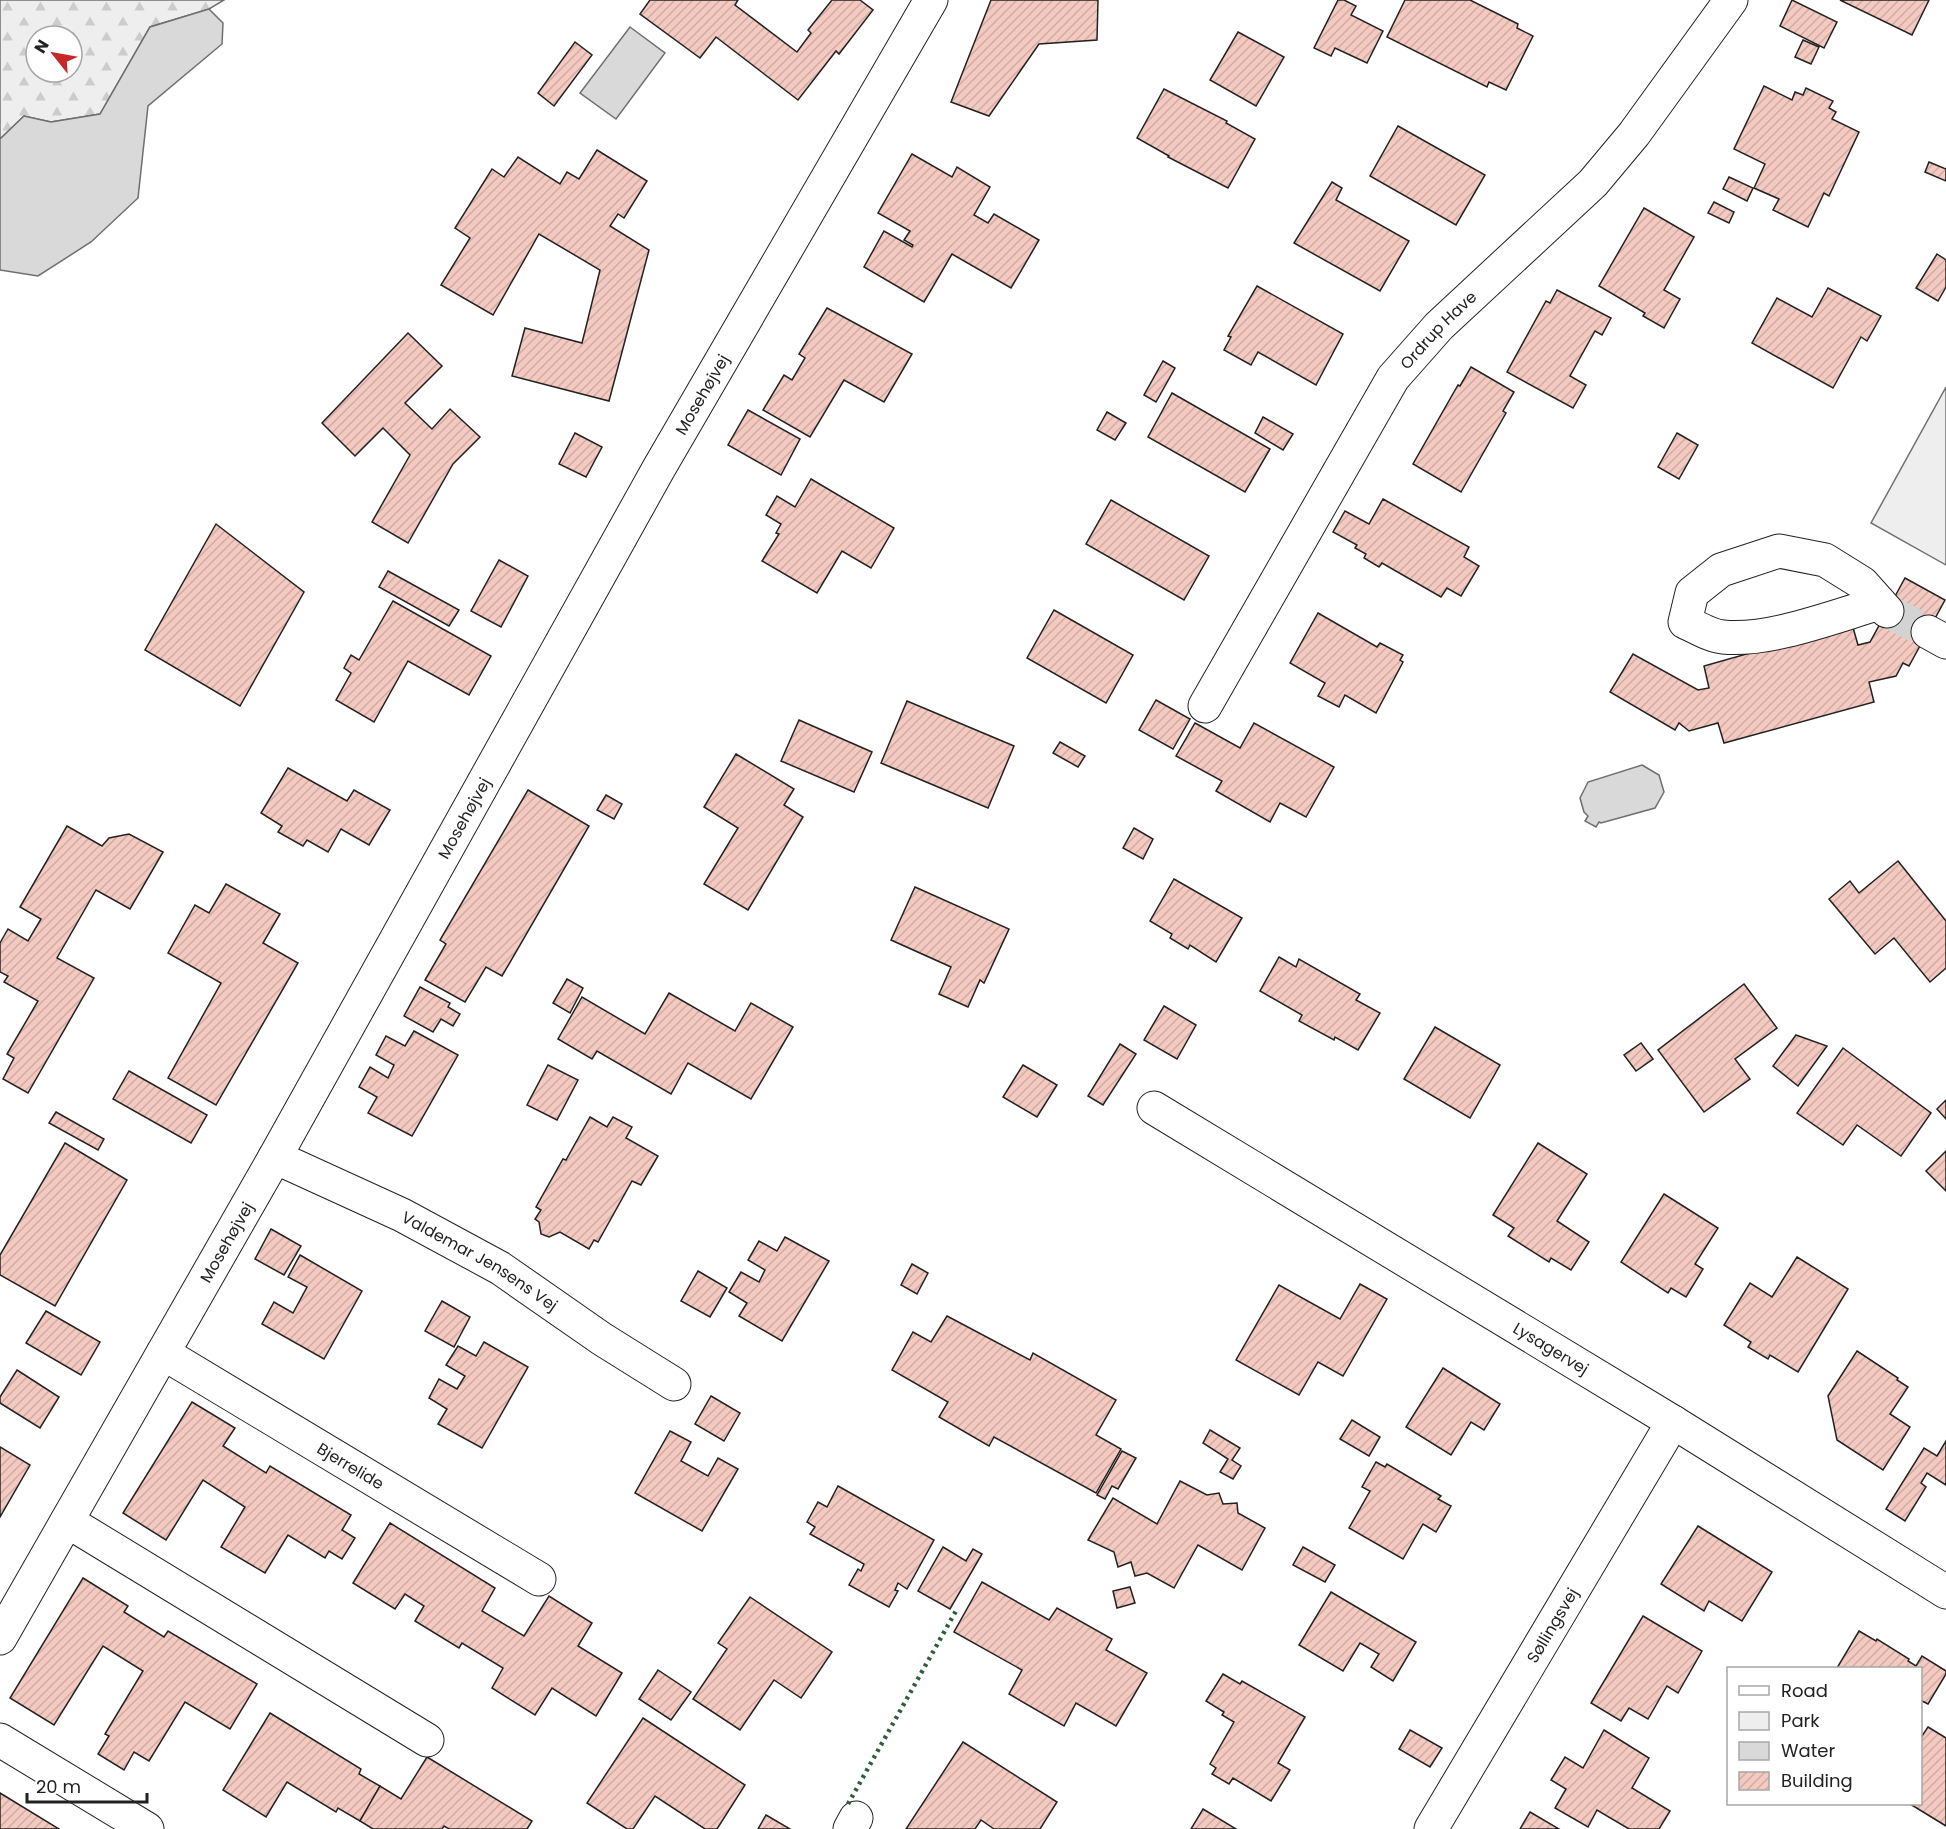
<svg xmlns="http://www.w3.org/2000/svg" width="1946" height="1829" viewBox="0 0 1946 1829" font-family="Poppins,sans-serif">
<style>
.forest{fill:url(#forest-firs);stroke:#6f6f6f;stroke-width:1.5;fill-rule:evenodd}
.green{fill:#eee;stroke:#6f6f6f;stroke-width:1.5}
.water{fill:#d9d9d9;stroke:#6f6f6f;stroke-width:1.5}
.building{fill:url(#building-hatch);stroke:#222;stroke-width:1.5}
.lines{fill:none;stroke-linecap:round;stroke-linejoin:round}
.minor-tunnel{stroke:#d3d3d3;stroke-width:33;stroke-dasharray:33 16;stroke-linecap:butt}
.minor-casing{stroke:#222;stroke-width:35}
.minor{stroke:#fff;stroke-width:33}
.hedge{stroke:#2f5e38;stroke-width:4.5;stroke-dasharray:3 4.5;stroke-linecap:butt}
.labels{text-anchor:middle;stroke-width:4.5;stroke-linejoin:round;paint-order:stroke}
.street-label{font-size:16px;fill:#222;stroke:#fff}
</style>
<defs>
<pattern id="forest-firs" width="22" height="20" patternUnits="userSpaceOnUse" patternTransform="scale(1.5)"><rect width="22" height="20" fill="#eee"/><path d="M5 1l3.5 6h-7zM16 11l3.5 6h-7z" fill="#ccc"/></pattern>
<pattern id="building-hatch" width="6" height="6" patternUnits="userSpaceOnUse" patternTransform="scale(1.5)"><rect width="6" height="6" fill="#f3c9c0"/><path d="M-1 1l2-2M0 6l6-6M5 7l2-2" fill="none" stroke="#d0aca5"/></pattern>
</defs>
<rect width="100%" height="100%" fill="#fff"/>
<path class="forest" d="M0,0h224l-15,9 -59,18 -50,87 -49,8 -27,-6 -24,23zM36,36h36v36h-36z"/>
<polygon class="green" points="1946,387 1946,565 1871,523"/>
<g class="water">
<polygon points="209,9 223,23 222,44 148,106 138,198 91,242 38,276 0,270 0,139 24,116 51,122 100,114 150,27"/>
<polygon points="630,27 665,53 616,119 580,93"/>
<polygon points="1642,765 1659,775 1664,792 1655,808 1601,823 1599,822 1596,827 1585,821 1588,816 1584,812 1580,798 1588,782"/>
</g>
<g class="building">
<polygon points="650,0 738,0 735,5 797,52 811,33 808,30 832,0 860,0 873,10 839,54 836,51 798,100 716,37 700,58 640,14"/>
<polygon points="991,0 1098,0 1097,40 1039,44 989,116 951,102"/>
<polygon points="1338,0 1344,0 1356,6 1351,15 1383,31 1367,63 1335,48 1331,56 1314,48"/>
<polygon points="1405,0 1470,0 1518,24 1517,28 1533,36 1506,90 1489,82 1487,87 1387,37"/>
<polygon points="1792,0 1837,22 1824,48 1780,26"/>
<polygon points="1840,0 1929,0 1912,35"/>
<polygon points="1238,32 1284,57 1256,106 1210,80"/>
<polygon points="1803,40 1819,47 1811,64 1795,57"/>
<polygon points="575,42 592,55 554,106 538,93"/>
<polygon points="1764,86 1792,100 1795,92 1803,95 1806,88 1833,101 1829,108 1836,112 1832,119 1859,132 1829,196 1824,193 1808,227 1773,210 1779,199 1754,188 1765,164 1734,149"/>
<polygon points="1164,89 1227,121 1226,123 1255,139 1228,188 1168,157 1169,156 1137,138"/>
<polygon points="1398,126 1485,175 1456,225 1370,176"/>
<polygon points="597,150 647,181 624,218 618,214 610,226 649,250 609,401 512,376 525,328 582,343 600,270 539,234 493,315 441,285 470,238 455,228 492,169 504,177 518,157 560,184 567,172 579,179"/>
<polygon points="912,154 952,177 957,167 990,187 974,215 988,223 994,214 1039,240 1011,288 952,254 924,302 864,267 884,231 912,247 913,245 904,240 910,231 878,213"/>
<polygon points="1929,162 1946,169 1946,181 1925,172"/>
<polygon points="1729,177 1753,188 1747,201 1723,189"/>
<polygon points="1332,182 1342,188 1336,200 1409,241 1380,291 1294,243"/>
<polygon points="1714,202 1734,212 1729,223 1708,213"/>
<polygon points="1644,208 1694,237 1664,290 1680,299 1664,328 1643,316 1645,313 1599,286"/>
<polygon points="1937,254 1946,260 1946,287 1938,301 1916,288"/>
<polygon points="1257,286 1343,334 1316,385 1258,352 1251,365 1224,350 1231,337 1228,336"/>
<polygon points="1828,288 1881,316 1867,341 1861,337 1833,388 1752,343 1777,298 1812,317"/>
<polygon points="1557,290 1611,318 1602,335 1595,331 1570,376 1586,385 1573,408 1507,372 1546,301 1550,303"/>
<polygon points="827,308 912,354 884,402 844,380 810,437 763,410 784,375 792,380 805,358 799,354"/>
<polygon points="408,333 442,366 405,403 432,429 450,409 480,437 453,464 408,543 372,522 410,455 383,428 355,456 322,423"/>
<polygon points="1163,361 1175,368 1156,402 1144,395"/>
<polygon points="1471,367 1514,392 1503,411 1506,413 1461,492 1413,464 1458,385 1460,386"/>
<polygon points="1172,393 1270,449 1245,492 1148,437"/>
<polygon points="748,410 800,439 781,475 728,445"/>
<polygon points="1107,412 1126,423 1115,440 1097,430"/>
<polygon points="1263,417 1293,434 1283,450 1255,433"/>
<polygon points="575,433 602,447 586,477 559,464"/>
<polygon points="1677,433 1698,445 1679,479 1658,467"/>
<polygon points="811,479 894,528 871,568 842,551 817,593 762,561 779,534 776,533 781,524 766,515 777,496 795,507"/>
<polygon points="1383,499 1469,547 1464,557 1479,566 1461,596 1447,588 1441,597 1382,563 1379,567 1364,558 1366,554 1355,548 1357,545 1333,532 1345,511 1369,524"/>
<polygon points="1111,500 1209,556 1184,600 1086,544"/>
<polygon points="216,524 304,592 240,706 145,650"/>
<polygon points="499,560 528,576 501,627 471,611"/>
<polygon points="388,571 459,610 449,626 379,587"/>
<polygon points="1905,578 1945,600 1909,666 1903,663 1896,676 1869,682 1874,702 1724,743 1718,723 1689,731 1679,723 1675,730 1610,692 1633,654 1698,690 1709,688 1704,666 1852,624 1858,645 1870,642"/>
<polygon points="393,601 491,656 469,695 408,661 374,722 336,700 351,673 344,668 351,655 359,660"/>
<polygon points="1054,610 1133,655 1106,703 1027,658"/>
<polygon points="1318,613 1377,647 1380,643 1403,655 1400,660 1403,662 1376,713 1345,695 1339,707 1318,696 1325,683 1290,663"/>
<polygon points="1156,700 1190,719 1173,749 1139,730"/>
<polygon points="907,701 1014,746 988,808 881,763"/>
<polygon points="799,720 872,752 854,792 781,761"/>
<polygon points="1195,723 1240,748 1254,723 1334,767 1306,817 1280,803 1270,822 1216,791 1222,781 1176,756"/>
<polygon points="1060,742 1085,756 1078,767 1053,753"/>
<polygon points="736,754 794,789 784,805 803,817 748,910 704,884 738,828 704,807"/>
<polygon points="288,768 347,801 354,790 390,810 369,845 341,829 328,852 307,840 303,846 278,832 282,826 261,813"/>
<polygon points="528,790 589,826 502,976 486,967 465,1002 425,980 446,944 440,940"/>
<polygon points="606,795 622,804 614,819 597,810"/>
<polygon points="67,826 102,846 109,838 129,834 163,852 130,909 96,890 57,958 94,978 28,1093 3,1079 14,1058 7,1054 38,1001 4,982 8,976 0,972 0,943 8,929 28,941 41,919 20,907"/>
<polygon points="1134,828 1153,839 1143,859 1123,848"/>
<polygon points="1898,861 1946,921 1946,968 1930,982 1894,938 1875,954 1829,899 1850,881 1859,893"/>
<polygon points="1174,879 1242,918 1216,962 1190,945 1188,949 1170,938 1172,934 1150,921"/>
<polygon points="226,884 280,914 263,943 298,963 216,1105 168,1078 221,983 168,953 195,905 209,913"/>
<polygon points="915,887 1009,929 984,983 980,980 968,1007 939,994 951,967 891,940"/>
<polygon points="1279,957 1296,967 1299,959 1360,994 1356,1000 1380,1013 1358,1050 1335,1037 1334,1040 1299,1021 1302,1015 1260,991"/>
<polygon points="567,979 583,988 570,1013 553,1003"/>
<polygon points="1744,984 1777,1028 1735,1059 1750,1079 1704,1112 1658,1050"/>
<polygon points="420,987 450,1003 448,1007 460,1014 453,1026 441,1019 433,1032 404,1016"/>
<polygon points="669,993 735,1031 751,1003 793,1027 751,1099 688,1063 671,1094 597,1051 592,1059 558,1039 582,997 645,1034"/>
<polygon points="1164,1006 1196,1025 1177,1059 1144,1040"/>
<polygon points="1435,1027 1500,1065 1470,1118 1404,1079"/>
<polygon points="414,1031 458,1055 412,1136 368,1113 377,1097 359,1087 370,1067 388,1078 394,1065 376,1055 386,1036 405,1046"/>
<polygon points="1796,1035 1827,1046 1798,1086 1773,1066"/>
<polygon points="1641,1043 1653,1059 1636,1071 1624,1055"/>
<polygon points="1120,1044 1136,1054 1103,1105 1088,1096"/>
<polygon points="1843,1048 1931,1113 1901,1156 1857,1125 1843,1145 1797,1113"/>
<polygon points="548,1065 578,1080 557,1120 527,1105"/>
<polygon points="1023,1065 1057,1085 1037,1117 1003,1097"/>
<polygon points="129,1071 207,1115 191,1143 113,1099"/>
<polygon points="1946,1100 1946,1119 1937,1109"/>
<polygon points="56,1112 104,1139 98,1150 49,1123"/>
<polygon points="590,1117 607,1127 613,1117 632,1127 626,1138 658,1156 641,1185 632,1181 598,1242 594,1240 589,1249 560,1232 549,1237 541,1234 539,1222 535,1219 541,1210 536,1207 563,1159 566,1160"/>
<polygon points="65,1143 127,1180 55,1306 0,1275 0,1255"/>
<polygon points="1538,1143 1587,1174 1557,1221 1589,1242 1571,1270 1551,1258 1549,1262 1508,1236 1514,1228 1493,1215"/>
<polygon points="1946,1151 1946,1191 1926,1171"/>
<polygon points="1664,1194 1718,1228 1695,1264 1703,1269 1686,1297 1671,1288 1668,1293 1621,1262"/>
<polygon points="271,1229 301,1246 284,1275 255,1259"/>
<polygon points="785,1237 829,1261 782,1341 739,1316 747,1303 729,1292 741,1272 759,1282 765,1270 748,1260 759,1241 777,1251"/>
<polygon points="300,1255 362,1291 324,1359 262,1324 274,1302 293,1313 307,1287 288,1277"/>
<polygon points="1797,1257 1848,1289 1798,1372 1770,1355 1768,1359 1748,1347 1751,1342 1724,1325 1750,1283 1772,1297"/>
<polygon points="912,1264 928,1273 917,1294 901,1285"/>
<polygon points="698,1271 727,1288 710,1317 681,1301"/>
<polygon points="1360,1284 1387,1299 1343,1376 1318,1362 1299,1395 1236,1360 1279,1285 1340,1319"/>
<polygon points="442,1301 470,1317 454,1347 425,1331"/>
<polygon points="46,1311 100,1342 81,1375 26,1343"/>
<polygon points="947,1316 1030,1360 1033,1353 1116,1400 1096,1435 1121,1449 1096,1493 994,1437 989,1446 939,1417 948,1402 892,1370 913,1332 931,1342"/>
<polygon points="484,1342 528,1367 482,1448 438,1424 447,1409 429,1398 439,1379 457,1389 465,1376 446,1365 458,1346 476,1356"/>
<polygon points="1857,1351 1898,1378 1897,1380 1908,1387 1890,1414 1910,1427 1883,1470 1837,1440 1828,1396"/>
<polygon points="1443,1368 1500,1404 1484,1430 1471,1422 1451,1455 1406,1427"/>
<polygon points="17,1370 59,1397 40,1428 0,1403 0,1397"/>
<polygon points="711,1396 740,1413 724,1441 695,1424"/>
<polygon points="192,1402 235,1428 223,1446 266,1473 270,1466 351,1515 342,1530 355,1538 342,1559 329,1551 325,1558 288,1535 265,1573 221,1547 245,1507 203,1480 166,1540 123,1513"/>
<polygon points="1352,1420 1380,1437 1369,1456 1340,1439"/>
<polygon points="1210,1430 1240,1448 1232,1460 1241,1466 1233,1479 1220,1472 1228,1459 1203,1443"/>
<polygon points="670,1431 691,1442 681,1461 708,1476 718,1458 738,1469 702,1531 635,1493"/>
<polygon points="1946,1441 1946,1485 1927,1473 1921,1483 1926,1487 1905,1521 1886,1509 1924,1448 1937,1456"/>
<polygon points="0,1447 30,1465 0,1517"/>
<polygon points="1122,1451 1136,1458 1118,1489 1112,1486 1105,1499 1097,1495"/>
<polygon points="1376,1462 1385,1467 1387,1464 1441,1496 1438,1499 1451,1506 1436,1532 1423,1524 1403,1559 1349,1528 1370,1491 1362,1487"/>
<polygon points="1180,1481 1207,1495 1219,1493 1223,1504 1237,1503 1238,1513 1265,1528 1242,1570 1198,1545 1174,1588 1147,1573 1135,1576 1131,1562 1118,1567 1114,1552 1088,1540 1113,1498 1157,1524"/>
<polygon points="838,1486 934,1540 907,1589 898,1583 895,1590 898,1591 889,1607 849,1585 858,1569 861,1571 864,1564 810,1534 815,1527 807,1522 818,1502 827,1507"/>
<polygon points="390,1523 495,1588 482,1611 524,1636 549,1596 592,1623 578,1646 622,1673 596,1716 552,1688 535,1715 492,1688 503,1668 462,1643 459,1648 415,1621 424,1606 405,1594 395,1609 353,1583"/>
<polygon points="1698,1526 1772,1572 1742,1621 1709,1601 1704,1611 1661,1584"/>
<polygon points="943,1547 966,1561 973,1549 982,1554 950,1609 918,1591"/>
<polygon points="1303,1547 1335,1565 1325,1582 1293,1565"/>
<polygon points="83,1578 128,1606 124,1612 164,1637 168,1631 257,1684 230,1729 185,1702 149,1761 134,1752 124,1770 98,1754 109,1736 105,1734 143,1671 103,1646 54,1725 10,1698"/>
<polygon points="982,1582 1049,1620 1057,1608 1112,1639 1106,1650 1147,1673 1116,1726 1076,1703 1064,1726 1009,1694 1022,1670 954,1632"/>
<polygon points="1130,1587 1135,1603 1117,1608 1113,1591"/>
<polygon points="1331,1592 1416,1642 1393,1681 1371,1667 1379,1654 1360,1643 1343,1671 1299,1645"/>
<polygon points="750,1597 832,1652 801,1698 774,1680 740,1730 693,1699 727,1649 718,1643"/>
<polygon points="1643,1616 1702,1651 1678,1693 1667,1686 1648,1719 1629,1708 1621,1721 1591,1703"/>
<polygon points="1859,1631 1876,1641 1877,1639 1909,1659 1908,1661 1916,1666 1922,1656 1946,1671 1946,1674 1928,1704 1920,1700 1920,1668 1837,1668"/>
<polygon points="658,1670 691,1692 671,1720 639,1699"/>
<polygon points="1223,1674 1240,1684 1242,1681 1305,1717 1278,1763 1290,1770 1271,1801 1233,1778 1229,1784 1212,1774 1216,1768 1210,1764 1234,1722 1222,1715 1224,1712 1206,1701"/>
<polygon points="270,1713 361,1769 359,1774 380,1786 360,1821 338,1808 336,1812 287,1782 266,1817 223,1790"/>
<polygon points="643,1718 745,1785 717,1829 705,1829 655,1796 633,1829 627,1829 587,1803"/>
<polygon points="1928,1727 1946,1738 1946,1826 1910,1804 1920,1804 1920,1739"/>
<polygon points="1410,1730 1442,1748 1430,1767 1399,1749"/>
<polygon points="1604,1730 1649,1758 1632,1788 1670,1811 1659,1829 1629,1829 1597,1810 1588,1827 1555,1808 1566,1789 1551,1780 1565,1757 1583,1768"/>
<polygon points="963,1742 1057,1802 1040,1829 994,1829 981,1820 975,1829 906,1829"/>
<polygon points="427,1757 532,1821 527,1829 449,1829 444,1826 442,1829 373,1829 360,1821 380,1786 401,1799"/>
<polygon points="0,1793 59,1829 0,1829"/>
<polygon points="1203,1809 1236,1829 1191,1829"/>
<polygon points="1530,1812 1559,1829 1520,1829"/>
<polygon points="766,1815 790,1829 758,1829"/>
</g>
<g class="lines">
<polyline class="minor-tunnel" points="1887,611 1928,632"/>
<defs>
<g id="minor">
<path d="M1880,603c-45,13 -111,39 -157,34 -12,-1 -27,-10 -38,-15l7,-29 29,-23 58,-19 46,9 37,23 25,28"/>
<polyline points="1928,632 1946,642"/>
<path id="s1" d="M1205,706l188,-328 46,-52 154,-143 41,-49 97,-134"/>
<path id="s2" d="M1154,1108l519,314 273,170"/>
<path id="s3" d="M275,1157l127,58 98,53 102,71 72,45"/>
<path id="s4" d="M163,1353l376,226"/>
<polyline points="67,1521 427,1740"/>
<path id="s5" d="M0,1638l275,-481 384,-689 272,-468"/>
<polyline points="0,1740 147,1829"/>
<polyline points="850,1829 856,1818"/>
<path id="s6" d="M1431,1829l242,-407"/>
</g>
</defs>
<use href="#minor" class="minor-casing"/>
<use href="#minor" class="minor"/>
<polyline class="hedge" points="848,1804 957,1609"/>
</g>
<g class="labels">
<g class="street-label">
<text dy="6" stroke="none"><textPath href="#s1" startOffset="444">Ordrup Have</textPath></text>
<text dy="6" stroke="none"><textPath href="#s5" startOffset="1428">Mosehøjvej</textPath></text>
<text dy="6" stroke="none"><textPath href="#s5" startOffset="942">Mosehøjvej</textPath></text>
<text dy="6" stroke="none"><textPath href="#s5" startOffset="456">Mosehøjvej</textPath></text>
<text dy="6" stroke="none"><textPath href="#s3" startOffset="230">Valdemar Jensens Vej</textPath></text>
<text dy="6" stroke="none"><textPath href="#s2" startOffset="464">Lysagervej</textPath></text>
<text dy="6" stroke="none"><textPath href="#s4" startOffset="219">Bjerrelide</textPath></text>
<text dy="6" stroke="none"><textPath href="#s6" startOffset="237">Søllingsvej</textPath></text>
</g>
</g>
<rect x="1727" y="1667" width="195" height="138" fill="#ffffff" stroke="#a7a7a7" stroke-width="1.5"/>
<rect x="1739" y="1686" width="30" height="9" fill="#ffffff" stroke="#a7a7a7" stroke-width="1.5"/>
<text x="1781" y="1697" font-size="18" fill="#222222">Road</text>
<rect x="1739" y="1712" width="30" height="18" fill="#eeeeee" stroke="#a7a7a7" stroke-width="1.5"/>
<text x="1781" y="1727" font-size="18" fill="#222222">Park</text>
<rect x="1739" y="1742" width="30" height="18" fill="#d9d9d9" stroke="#a7a7a7" stroke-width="1.5"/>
<text x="1781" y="1757" font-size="18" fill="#222222">Water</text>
<rect x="1739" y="1772" width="30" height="18" fill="url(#building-hatch)" stroke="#a7a7a7" stroke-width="1.5"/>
<text x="1781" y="1787" font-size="18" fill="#222222">Building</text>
<g transform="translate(54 54) rotate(301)"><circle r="28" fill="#ffffff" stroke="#a7a7a7" stroke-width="1.5"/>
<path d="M0-4.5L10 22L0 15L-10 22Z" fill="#c62828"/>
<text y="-9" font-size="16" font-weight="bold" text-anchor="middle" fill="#222222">N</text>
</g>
<path d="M27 1793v9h120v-9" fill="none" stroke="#222222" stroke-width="3"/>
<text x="36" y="1793" font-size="18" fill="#222222" stroke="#ffffff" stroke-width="4.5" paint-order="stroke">20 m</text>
</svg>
